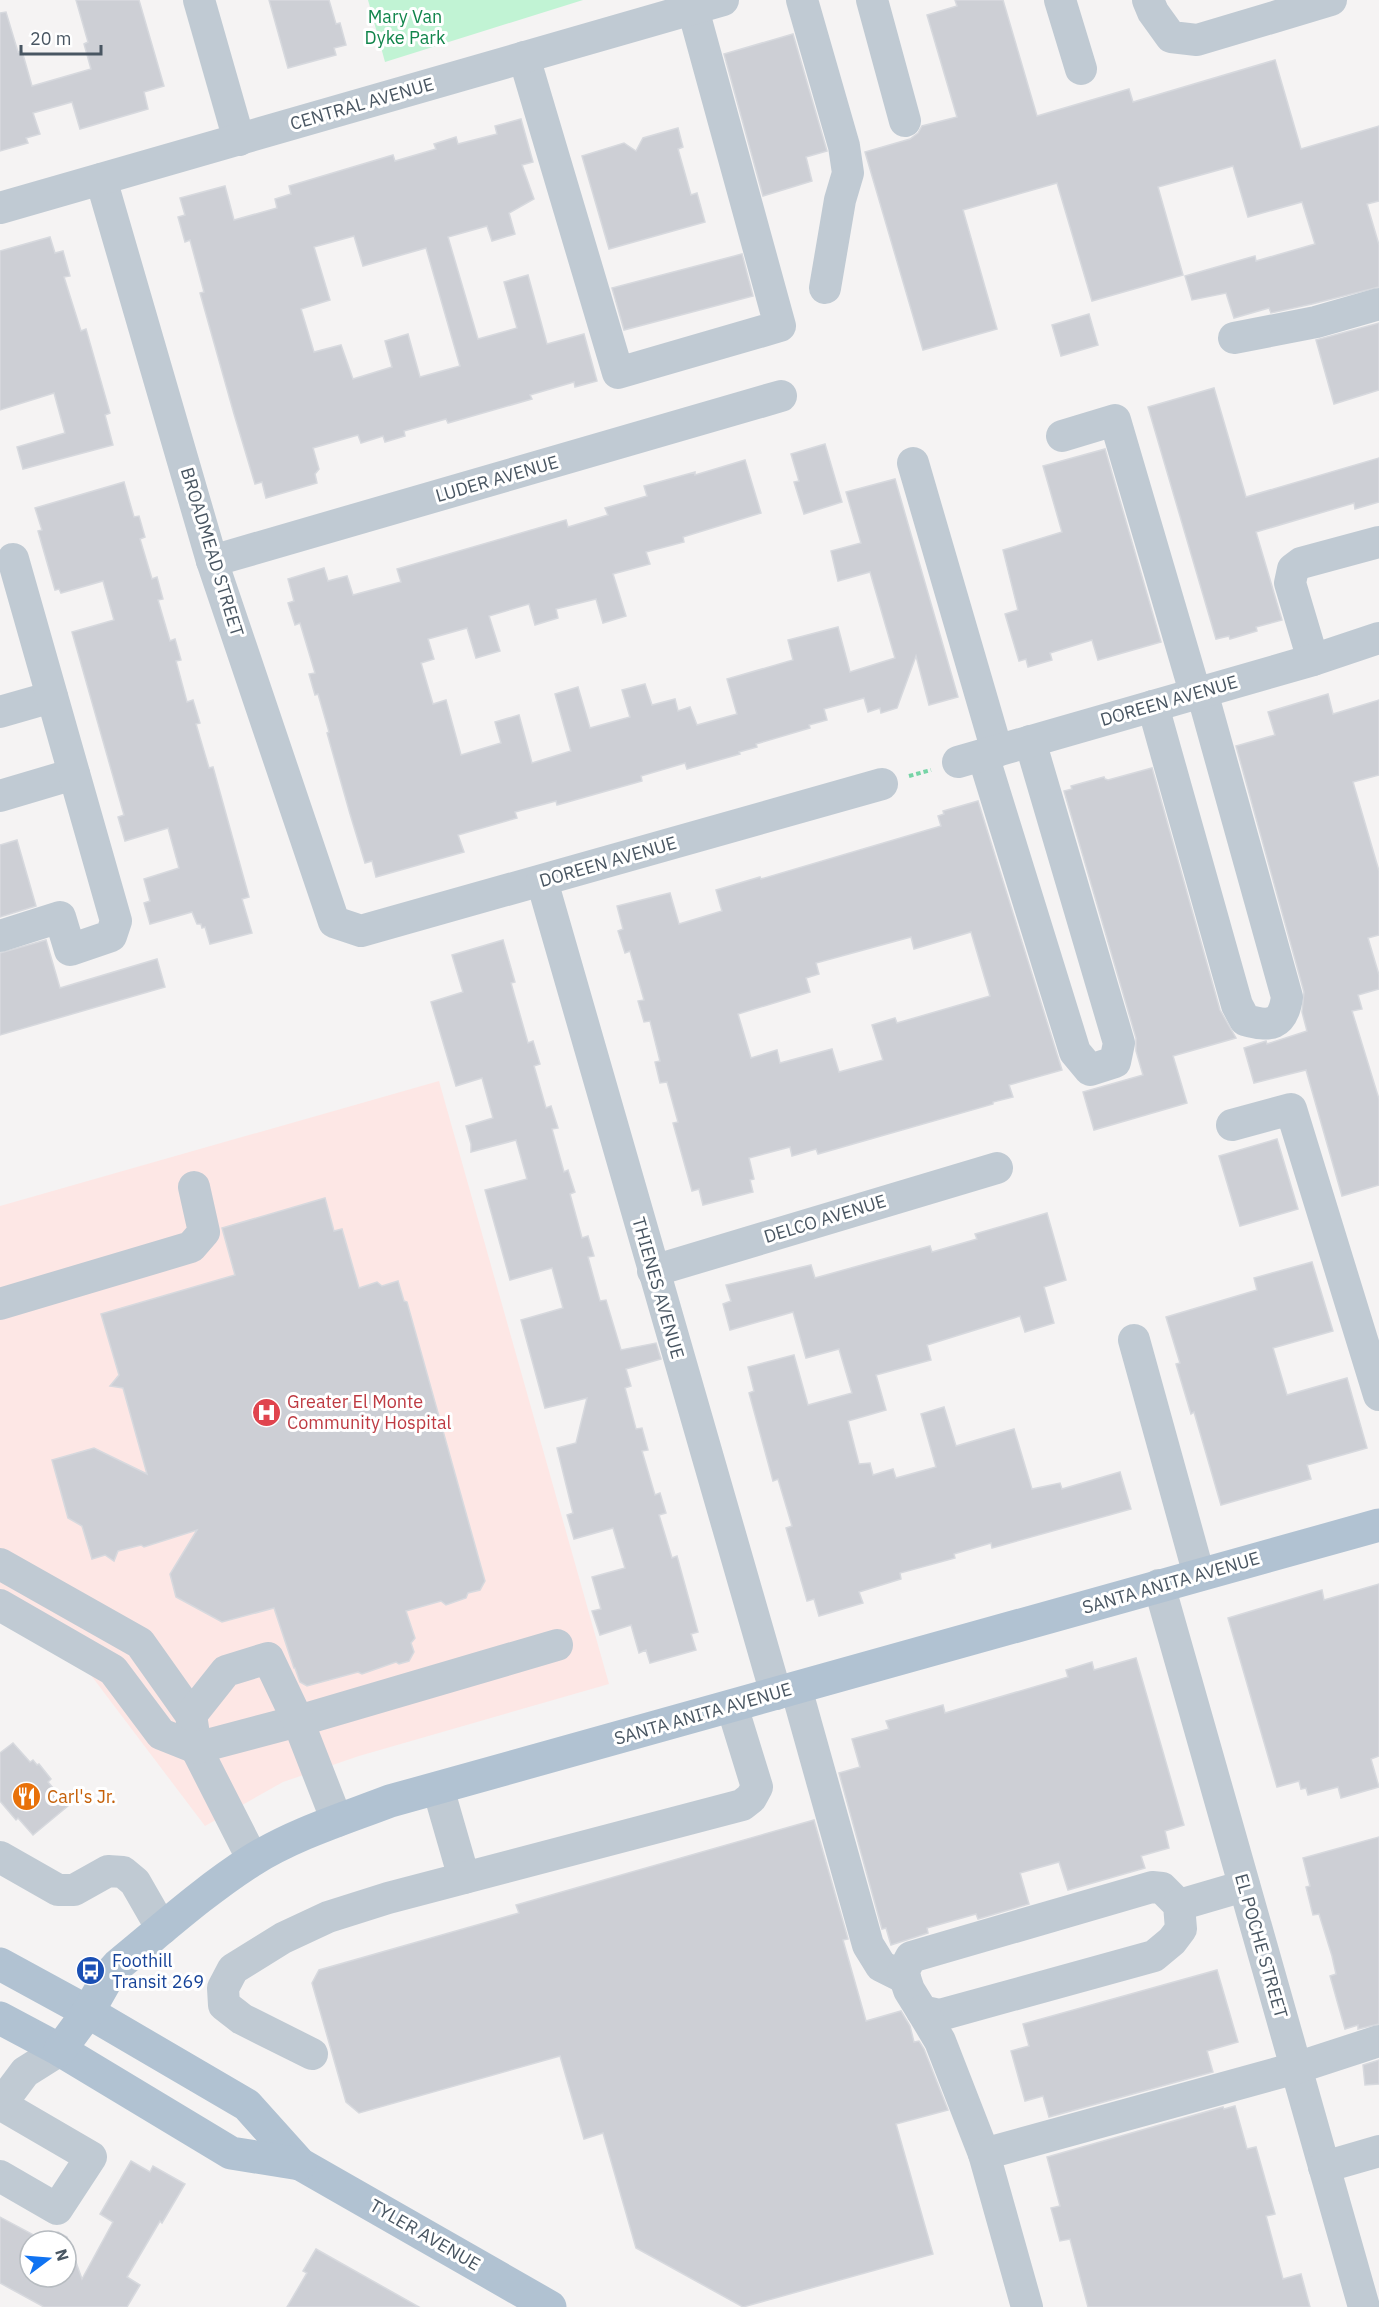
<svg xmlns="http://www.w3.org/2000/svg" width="1379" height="2307" viewBox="0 0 1379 2307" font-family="'IBM Plex Sans',sans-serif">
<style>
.medical{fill:#fde7e5}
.green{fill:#c1f3d4}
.building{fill:#cdcfd5;stroke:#d7d9de;stroke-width:1.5;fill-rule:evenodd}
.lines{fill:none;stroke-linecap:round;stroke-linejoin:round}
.path{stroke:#76d4a6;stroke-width:4;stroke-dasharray:4.5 3;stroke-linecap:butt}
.minor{stroke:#c0cad3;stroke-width:32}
.major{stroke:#b1c2d2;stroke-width:33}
.labels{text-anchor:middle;stroke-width:6;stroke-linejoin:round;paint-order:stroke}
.park-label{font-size:18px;fill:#11854b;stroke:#fff}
.street-label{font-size:18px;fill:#495662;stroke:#fff}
.health-label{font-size:18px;fill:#be3a42;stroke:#fff;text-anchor:start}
.food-label{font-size:18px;fill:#c56008;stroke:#fff;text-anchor:start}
.transit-label{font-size:18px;fill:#164399;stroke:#fff;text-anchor:start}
</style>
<rect width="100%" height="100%" fill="#f5f3f3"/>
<polygon class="medical" points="439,1081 609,1684 359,1756 283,1782 205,1826 90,1674 0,1619 0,1206"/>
<polygon class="green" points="368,0 583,0 385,62"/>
<g class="building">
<polygon points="76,0 139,0 164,86 144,92 148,109 80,129 72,102 33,113 40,134 26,138 28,143 0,151 0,13 6,12 18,52 22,51 32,86 91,69 84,44 88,42"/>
<polygon points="269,0 329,0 336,24 340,23 346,45 334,48 336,55 288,68"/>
<polygon points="955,0 1003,0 1037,116 1129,89 1133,102 1275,60 1301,149 1379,126 1379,201 1367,204 1379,245 1379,287 1312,304 1271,313 1269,308 1234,318 1226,293 1192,300 1185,276 1255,256 1256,261 1315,244 1302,202 1248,217 1233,166 1158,187 1183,275 1092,301 1057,183 963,210 997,329 923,350 865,152 910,139 918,133 922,126 957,117 927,15 957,6"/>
<polygon points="793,34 827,151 806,157 812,181 763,196 724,54"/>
<path d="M521,119l12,43 -11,3 12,34 -25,14 6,21 -23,7 -5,-15 -39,11 30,102 39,-11 -13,-46 24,-7 19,69 37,-10 13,47 -22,6 -1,-5 -44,13 2,4 -84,24 -2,-4 -42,12 1,5 -20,6 -2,-6 -22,7 -3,-8 -45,13 6,21 -4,5 2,9 -51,15 -4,-16 -7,2 -21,-70 -34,-121 4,-1 -14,-52 -5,2 -7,-25 7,-2 -5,-17 45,-12 9,34 43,-12 -2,-9 16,-5 -2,-8 104,-31 2,6 41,-12 -2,-5 22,-7 2,7 39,-10 -2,-8zM354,236l9,30 63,-18 34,118 -40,11 -12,-43 -23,7 7,26 -39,12 -12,-34 -27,7 -13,-43 29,-9 -16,-53z"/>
<polygon points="678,128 683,147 678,149 691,195 697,193 705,222 609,249 582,156 624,143 636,151 643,138"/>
<polygon points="50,237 55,253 63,251 70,276 64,277 81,331 86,329 110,413 105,415 113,445 23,469 17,447 65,433 54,393 0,410 0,251"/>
<polygon points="742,254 753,296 624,330 612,288"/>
<polygon points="1089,314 1098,345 1061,356 1052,325"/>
<polygon points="1379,323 1379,390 1334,404 1316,340"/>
<polygon points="1214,388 1246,497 1379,458 1379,502 1355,509 1354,503 1256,532 1282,620 1256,627 1257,631 1230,639 1229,636 1216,639 1148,407"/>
<polygon points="825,444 842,502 804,514 794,482 799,481 791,454"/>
<polygon points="1105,449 1161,642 1098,660 1092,640 1050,653 1052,660 1028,667 1026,659 1019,661 1005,614 1018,610 1003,550 1062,532 1043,466"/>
<polygon points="745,460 761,513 683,537 684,542 646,552 650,564 613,574 626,616 603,623 596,599 556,609 558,618 535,625 529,604 489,616 500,651 476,658 467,628 428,639 434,659 421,663 433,704 446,700 461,755 501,743 495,722 519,715 532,763 571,751 555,694 578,687 590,728 630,717 622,690 645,684 652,705 675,699 678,711 690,707 697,725 737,714 727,679 793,660 788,640 838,627 850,672 895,658 870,572 838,581 831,551 861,543 846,492 895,479 958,697 929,705 916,656 897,708 881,713 880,708 868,712 864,698 824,709 827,720 809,725 810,728 756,744 757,747 739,752 740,754 687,769 685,763 641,776 642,781 557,805 556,801 515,812 517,818 458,835 464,852 376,877 372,861 365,863 350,814 327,733 329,732 318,694 315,695 309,674 315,673 300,623 295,625 288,603 294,601 288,579 324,568 328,581 347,576 353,595 401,582 397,569 566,520 568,527 608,515 605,508 647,496 644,486 695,472 695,475"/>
<polygon points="124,482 134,517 139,516 145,537 140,539 152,579 157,577 163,599 158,600 170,641 175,639 181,660 176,661 187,702 193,700 200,723 196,724 209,768 213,767 249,897 242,899 252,933 210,944 205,927 202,928 201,924 197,924 192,912 150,924 144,903 150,901 144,879 179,868 168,828 125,841 118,817 124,815 72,632 114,620 103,581 61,593 59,589 55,590 38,531 42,530 35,508"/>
<polygon points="1328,694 1333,714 1379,700 1379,775 1353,782 1379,871 1379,935 1368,938 1379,975 1379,989 1358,995 1362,1009 1352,1011 1379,1099 1379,1185 1342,1196 1306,1070 1254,1083 1244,1048 1266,1041 1267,1044 1307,1031 1302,1012 1304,992 1236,746 1275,735 1268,712"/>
<polygon points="1152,768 1220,1010 1236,1038 1173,1056 1187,1103 1094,1130 1083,1092 1143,1075 1136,1051 1136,1038 1064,791 1072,789 1071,786 1104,777 1105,779 1108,780"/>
<path d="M978,801l84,269 -53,15 4,12 -20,5v2l-175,50 -2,-5 -24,7 -2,-9 -41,11 5,21 -4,1 3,12 -50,13 -4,-16 -7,2 -19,-68 5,-1 -11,-40 -7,1 -5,-21 5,-1 -10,-40 -6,1 -6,-21 6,-1 -14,-49 -5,2 -7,-22 5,-2 -6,-23 53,-13 9,31 43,-13 -6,-21 44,-13 1,2 180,-53 -3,-10 6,-2 -1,-3zM971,932l19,64 -93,27 -2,-5 -23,7 11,35 -44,12 -7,-23 -52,14 -3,-13 -26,8 -13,-44 72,-22 -4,-14 13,-4 -3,-11 95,-26 3,12z"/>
<polygon points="17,840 36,906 0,917 0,845"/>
<polygon points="46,940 60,988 157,959 165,987 0,1035 0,953"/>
<polygon points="503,940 515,982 511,983 528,1043 533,1041 540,1064 534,1066 546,1108 551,1106 558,1128 552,1129 564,1172 568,1170 575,1192 570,1194 582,1238 588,1236 594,1256 588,1257 600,1301 606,1300 621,1350 656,1343 661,1359 626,1369 631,1386 625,1388 636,1429 642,1428 648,1450 642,1451 655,1495 660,1493 666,1513 659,1515 672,1558 677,1556 698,1632 691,1634 696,1650 650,1663 646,1650 639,1653 631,1625 600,1635 592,1611 601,1609 592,1577 625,1568 613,1528 574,1539 567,1515 573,1513 557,1448 576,1443 587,1398 545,1408 521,1320 563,1308 552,1268 510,1280 485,1190 527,1179 516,1140 471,1152 471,1144 466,1126 493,1118 482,1078 456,1086 431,1002 463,992 452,955"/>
<polygon points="1277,1139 1298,1209 1240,1226 1219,1156"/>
<polygon points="325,1198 334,1231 342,1229 359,1288 377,1282 382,1286 398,1281 404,1301 407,1302 485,1581 480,1590 468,1593 466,1598 446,1605 441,1601 406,1611 415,1638 411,1643 414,1652 409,1661 399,1664 396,1662 362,1674 358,1672 307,1686 300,1682 295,1668 294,1668 274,1608 222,1622 176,1597 170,1574 197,1530 144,1547 141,1545 118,1551 114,1561 105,1555 92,1559 82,1526 68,1518 52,1460 94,1448 147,1474 123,1388 110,1386 119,1375 101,1314 235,1275 222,1228"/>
<polygon points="1047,1213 1066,1280 1044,1287 1054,1323 1025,1332 1020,1316 927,1345 931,1360 876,1375 886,1410 848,1421 859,1464 870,1463 873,1475 893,1469 896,1478 936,1467 921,1414 944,1407 956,1446 1014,1429 1032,1489 1060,1483 1062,1489 1120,1472 1131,1509 992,1548 991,1543 954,1554 955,1558 900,1573 901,1579 859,1592 863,1603 819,1616 814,1599 807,1601 786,1528 792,1526 778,1479 773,1481 749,1393 754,1391 748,1367 794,1355 808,1405 852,1393 839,1349 806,1358 793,1312 730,1330 723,1304 731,1301 726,1285 811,1265 815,1278 930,1246 932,1252 977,1239 975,1234"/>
<polygon points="1312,1262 1333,1331 1273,1348 1287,1395 1347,1378 1367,1448 1307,1465 1311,1479 1221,1505 1194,1412 1191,1414 1176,1364 1180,1363 1166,1317 1257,1290 1254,1278"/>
<polygon points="1379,1584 1379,1756 1371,1759 1379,1787 1341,1798 1338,1787 1308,1795 1306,1788 1301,1789 1299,1781 1277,1787 1228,1618 1322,1590 1324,1600"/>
<polygon points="1136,1658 1184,1825 1165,1831 1169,1848 1141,1856 1145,1868 1068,1890 1059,1862 1020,1873 1029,1904 978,1919 976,1914 927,1928 928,1933 891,1945 886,1928 882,1929 839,1773 860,1767 852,1739 889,1729 886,1721 943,1705 945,1713 1068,1677 1066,1670 1092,1662 1094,1670"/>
<polygon points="13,1743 30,1762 33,1760 37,1765 39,1764 51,1779 48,1782 68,1806 33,1835 18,1818 16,1820 0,1801 0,1753"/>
<polygon points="814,1820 848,1939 843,1940 866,2021 901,2011 910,2026 914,2042 919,2041 924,2049 948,2110 896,2124 933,2254 743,2307 636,2248 603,2133 584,2139 560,2056 359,2113 346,2102 312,1983 319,1970 519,1913 516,1905"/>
<polygon points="1379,1837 1379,2024 1358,2029 1358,2025 1345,2029 1330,1976 1336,1974 1332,1956 1319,1914 1313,1915 1306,1887 1310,1886 1303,1858"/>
<polygon points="1217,1970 1238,2042 1207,2051 1213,2072 1049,2117 1043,2096 1025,2101 1011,2051 1029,2046 1023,2024"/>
<polygon points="1379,2060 1379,2084 1365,2085 1363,2065"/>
<polygon points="1235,2106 1247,2149 1256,2147 1275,2214 1266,2216 1283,2279 1301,2274 1310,2307 1088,2307 1070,2239 1060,2241 1051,2208 1060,2206 1047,2157 1223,2107 1224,2109"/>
<path d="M131,2161l19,11 3,-6 32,18 -23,39 -2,-2 -33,56 13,8 -13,22h-83l-44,-24v-66l39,21 19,-6 9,5 15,42 31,-57 -13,-8zM30,2241h36v36h-36z"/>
<polygon points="316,2249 419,2307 287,2307 307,2273 303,2271"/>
</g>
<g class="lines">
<polyline class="path" points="909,776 931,770"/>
<g class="minor">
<polyline points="199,0 239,140"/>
<polyline points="802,0 844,146 848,173 840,200 825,288"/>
<polyline points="872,0 905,121"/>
<polyline points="1060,0 1081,69"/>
<polyline points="1148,0 1153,12 1171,37 1197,40 1331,0"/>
<polyline points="524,57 618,373 780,326 693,9"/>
<polyline points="101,179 212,561 334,922 361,931 882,784"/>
<polyline points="0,208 723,0"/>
<polyline points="1234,338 1316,322 1379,304"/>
<path d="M1062,436l53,-16 77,262 10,10 85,305c-4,29 -17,30 -42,23l-8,-15 -84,-299"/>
<polyline points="913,463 997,751"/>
<polyline points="212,561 781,396"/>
<polyline points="1313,660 1290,583 1293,569 1301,563 1379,542"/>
<polyline points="0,712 52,697"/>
<polyline points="983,755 1075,1052 1090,1070 1115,1062 1119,1043 1030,741"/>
<polyline points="958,762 1313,660 1379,638"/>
<polyline points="0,796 74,774"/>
<polyline points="542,881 776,1694"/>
<polyline points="0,936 60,917 70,950 111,936 116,921 13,559"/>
<polyline points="1232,1125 1291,1109 1379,1395"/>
<polyline points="653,1271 997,1168"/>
<polyline points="0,1304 191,1247 204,1232 194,1187"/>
<polyline points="1134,1340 1199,1575"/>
<polyline points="0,1564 140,1643 191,1715 196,1748 253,1860"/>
<polyline points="1159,1585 1364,2307"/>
<polyline points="0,1605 113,1670 161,1734 196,1748 298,1721 557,1645"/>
<polyline points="796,1688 868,1945 881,1966 905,1978"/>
<polyline points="191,1715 226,1671 268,1658 298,1721 337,1821"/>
<polyline points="438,1788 464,1878"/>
<polyline points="0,1857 58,1890 74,1890 108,1871 123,1872 135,1882 162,1929"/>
<polygon points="1152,1887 1162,1888 1179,1905 1181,1929 1172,1941 1154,1956 940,2015 922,2011 909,1990 903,1972 911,1957"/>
<polyline points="1179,1905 1244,1886"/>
<polyline points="922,2011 940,2041 984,2154"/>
<polyline points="312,2054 242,2019 224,2005 223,1988 233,1969 283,1938 328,1917 388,1898 742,1805 751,1798 757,1787 732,1706"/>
<polyline points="0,2104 91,2157 57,2209 0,2176"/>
<polyline points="1,2104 25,2072 60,2050"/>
<polyline points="1324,2167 1379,2151"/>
<polyline points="1027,2307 984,2154 1296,2068 1379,2041"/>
</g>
<g class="major">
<polyline points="0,1964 88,2012 247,2105 300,2164 550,2307"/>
<polyline points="0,2018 60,2050 231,2153 300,2164"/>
<path d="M60,2050l28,-38 21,-37 9,-10c43,-35 86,-74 133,-104 43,-27 92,-42 139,-60l989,-276"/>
</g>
</g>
<defs>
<symbol id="hospital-disc" viewBox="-11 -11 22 22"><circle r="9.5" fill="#e0444e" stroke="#fff"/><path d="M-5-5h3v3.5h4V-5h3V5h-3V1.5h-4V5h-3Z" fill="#fff"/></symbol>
<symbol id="restaurant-disc" viewBox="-11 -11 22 22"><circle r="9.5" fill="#e8710a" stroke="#fff"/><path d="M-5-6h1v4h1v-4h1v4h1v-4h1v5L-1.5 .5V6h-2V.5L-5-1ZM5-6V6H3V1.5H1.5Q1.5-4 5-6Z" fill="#fff"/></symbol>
<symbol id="bus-disc" viewBox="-11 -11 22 22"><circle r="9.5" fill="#1a4fb4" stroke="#fff"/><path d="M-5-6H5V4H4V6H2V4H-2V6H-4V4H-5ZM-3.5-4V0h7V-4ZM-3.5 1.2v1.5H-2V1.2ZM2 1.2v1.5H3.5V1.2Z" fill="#fff"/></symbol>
</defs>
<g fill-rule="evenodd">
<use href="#hospital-disc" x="250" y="1396" width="33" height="33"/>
<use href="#restaurant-disc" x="10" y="1780" width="33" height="33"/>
<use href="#bus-disc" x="74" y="1954" width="33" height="33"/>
</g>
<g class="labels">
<g class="park-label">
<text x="405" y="23">Mary Van<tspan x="405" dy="21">Dyke Park</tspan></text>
</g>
<g class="street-label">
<text transform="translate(362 104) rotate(-16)" y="6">CENTRAL AVENUE</text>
<text transform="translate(497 479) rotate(-16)" y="6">LUDER AVENUE</text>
<text transform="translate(212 552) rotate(73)" y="6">BROADMEAD STREET</text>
<text transform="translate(1169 701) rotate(-16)" y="6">DOREEN AVENUE</text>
<text transform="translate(608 862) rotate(-16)" y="6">DOREEN AVENUE</text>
<text transform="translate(825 1219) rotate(-17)" y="6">DELCO AVENUE</text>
<text transform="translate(658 1288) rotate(74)" y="6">THIENES AVENUE</text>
<text transform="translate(1171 1583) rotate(-16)" y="6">SANTA ANITA AVENUE</text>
<text transform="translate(703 1714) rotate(-16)" y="6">SANTA ANITA AVENUE</text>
<text transform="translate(1261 1946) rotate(74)" y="6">EL POCHE STREET</text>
<text transform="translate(425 2235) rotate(30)" y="6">TYLER AVENUE</text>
</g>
<g class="health-label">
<text x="287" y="1408">Greater El Monte<tspan x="287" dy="21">Community Hospital</tspan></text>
</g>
<g class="food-label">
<text x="47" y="1803">Carl's Jr.</text>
</g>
<g class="transit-label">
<text x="112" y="1967">Foothill<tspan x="112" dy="21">Transit 269</tspan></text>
</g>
</g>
<g transform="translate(48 2259) rotate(74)"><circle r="28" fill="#ffffff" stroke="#b6bbc0" stroke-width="1.5"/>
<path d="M0-4.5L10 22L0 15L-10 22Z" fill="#1073f2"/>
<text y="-9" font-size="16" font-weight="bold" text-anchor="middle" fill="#495662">N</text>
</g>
<path d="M21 45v9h80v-9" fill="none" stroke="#495662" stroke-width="3"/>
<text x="30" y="45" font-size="18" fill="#495662" stroke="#ffffff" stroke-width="4.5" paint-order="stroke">20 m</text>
</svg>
